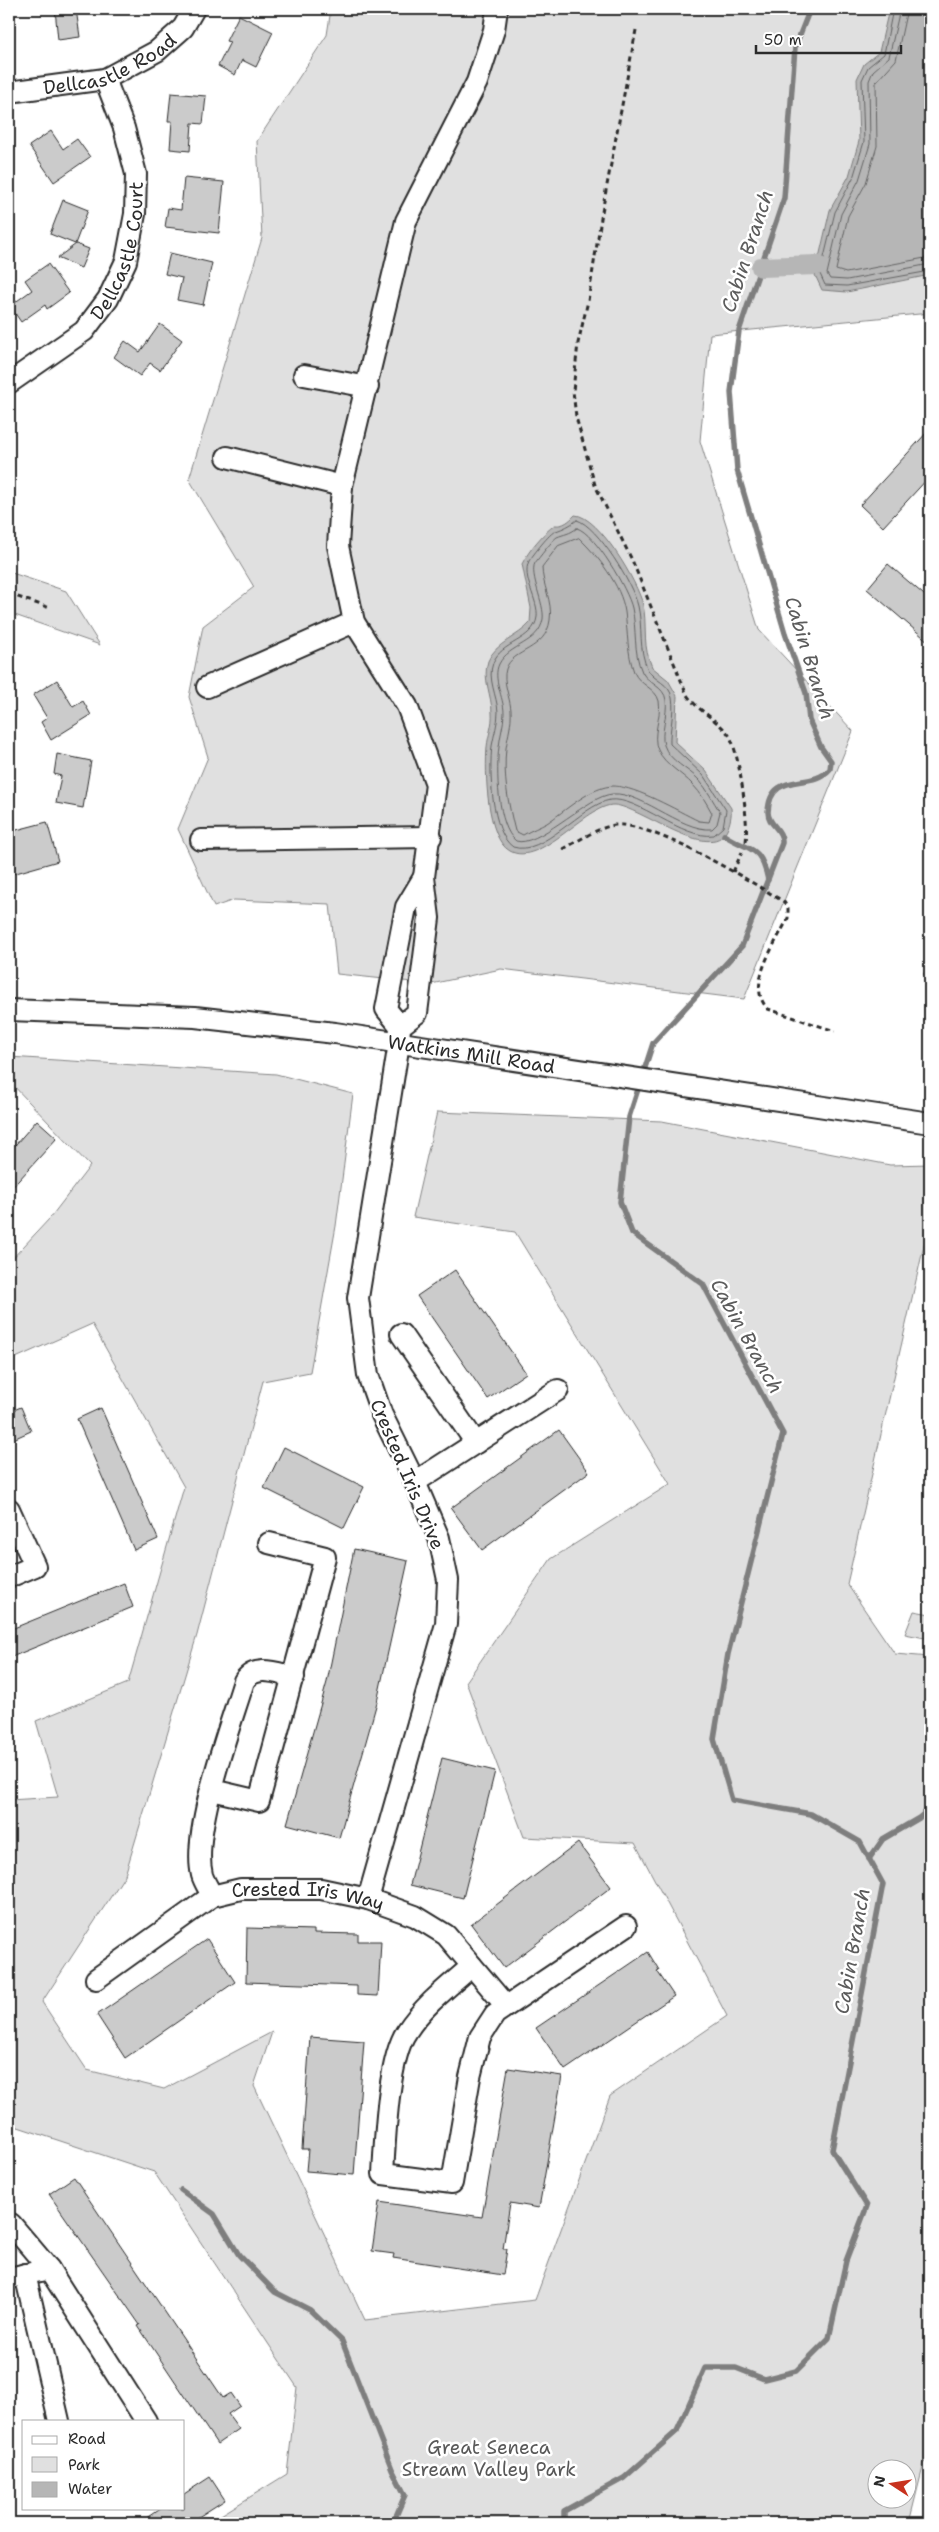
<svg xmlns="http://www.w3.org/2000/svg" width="939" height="2532" viewBox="0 0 939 2532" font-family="'Shantell Sans',sans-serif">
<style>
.green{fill:#e0e0e0;stroke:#868686;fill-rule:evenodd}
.water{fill:#b6b6b6;stroke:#7e7e7e}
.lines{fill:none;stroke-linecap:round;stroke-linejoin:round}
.shore{stroke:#636363;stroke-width:1}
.stream{stroke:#7e7e7e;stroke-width:5.5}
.canal{stroke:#b6b6b6;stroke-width:20}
.building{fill:#cbcbcb;stroke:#2b2b2b}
.minor-casing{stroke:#2b2b2b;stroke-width:24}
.path{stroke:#2b2b2b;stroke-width:3;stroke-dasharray:5 4;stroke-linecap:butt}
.minor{stroke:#fff;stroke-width:20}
.labels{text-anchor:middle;stroke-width:5;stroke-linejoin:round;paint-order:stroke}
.street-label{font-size:19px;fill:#2b2b2b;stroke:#fff}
.park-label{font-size:19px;fill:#585858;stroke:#fff}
.water-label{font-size:20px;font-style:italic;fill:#5c5c5c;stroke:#fff}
</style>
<rect width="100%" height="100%" fill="#fff"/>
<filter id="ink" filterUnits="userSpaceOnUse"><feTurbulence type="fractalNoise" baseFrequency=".02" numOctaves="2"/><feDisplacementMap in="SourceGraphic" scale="10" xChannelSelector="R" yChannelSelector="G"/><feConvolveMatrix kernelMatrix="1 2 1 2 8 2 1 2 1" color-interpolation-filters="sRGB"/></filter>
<g filter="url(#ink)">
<g class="green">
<polygon points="331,9 930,9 930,313 710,334 700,441 759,630 853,731 744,999 501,969 431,984 337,974 330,904 234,900 214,907 178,829 208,757 189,697 203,626 254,587 189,479 262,238 257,141 327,35"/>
<polygon points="9,572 66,591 100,645 9,613"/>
<path d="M9,1057l267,17 77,20 -17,132 -26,146 -47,9 -66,254 -72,240 -83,127 45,68 77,19 108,-57 -18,54 111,234 170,-20 75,-204 117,-80 -92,-173 -111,-6 -58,-155 85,-123 119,-75 -155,-252 -102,-15 24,-105 225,9 228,44 40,-1v55l-83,365 48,70 35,3v803l-6,3 -15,60h-701l79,-49 10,-87 -143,-215 -145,-48v-324l49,-3 -22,-76 92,-38 56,-196 -92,-163 -83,37v-99l41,-44 40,-52 -81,-85zM876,2470h30v30h-30z"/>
<polygon points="914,1611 930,1614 930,1639 905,1634"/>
</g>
<g class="water">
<polygon points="889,9 930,9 930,275 847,292 822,290 815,275 830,210 849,176 859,141 857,79 864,64 879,52"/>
<path d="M575,515c24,1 63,68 68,90 4,17 0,37 6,54l3,8 16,13 9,16 -2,46 31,29 25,37c1,7 -1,15 -4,22 -16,34 -88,-24 -113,-25 -27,-1 -74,63 -104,46 -24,-13 -25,-80 -23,-104 1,-12 6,-22 5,-34 0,-18 -10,-34 -4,-52 7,-18 30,-24 42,-38l1,-15 -9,-44c7,-14 21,-31 33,-39 9,1 14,-4 20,-10z"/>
</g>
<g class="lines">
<g class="shore">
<polyline points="893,9 884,54 868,67 862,80 864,142 853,178 835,212 820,274 825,285 847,286 930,271"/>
<polyline points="900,9 889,57 873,71 869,81 870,144 859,180 841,214 827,274 830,279 847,280 930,264"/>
<polyline points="907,9 896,60 876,82 877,146 866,183 848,216 836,270 846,273 930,257"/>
<path d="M577,520c21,6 56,65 61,86 5,21 0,44 10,64 6,11 22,13 24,28 3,15 -3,31 -2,46l33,31 23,35 -3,17 -9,8c-32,5 -76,-39 -104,-35 -29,5 -67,57 -97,47 -22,-15 -24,-77 -21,-101 2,-12 6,-23 6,-34 -1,-17 -11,-33 -5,-49 7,-21 41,-22 44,-46 2,-17 -16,-39 -8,-56 4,-6 21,-29 27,-30 8,-3 13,-5 21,-11z"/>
<path d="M577,528c18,5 51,62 55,80 5,22 1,44 10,64 6,12 22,14 24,28 2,14 -6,34 -2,45 5,16 25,24 35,35 8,9 14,21 21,32l-3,12 -5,5c-32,3 -76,-43 -105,-34 -24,6 -71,53 -91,46 -19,-14 -20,-73 -17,-94 1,-12 5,-22 5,-34 0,-16 -12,-34 -5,-49 10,-20 40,-20 44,-45 2,-15 -14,-44 -8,-56 3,-4 19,-25 22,-26 7,-3 13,-3 20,-9z"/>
<path d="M579,538c19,18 42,47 46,74 3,21 2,41 9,60 5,13 22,16 25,29 3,16 -8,34 -1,49 7,15 24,23 35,35 8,8 14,19 19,28l-3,9 -10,-1c-23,-11 -62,-34 -85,-35 -23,0 -49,25 -67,37 -7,4 -16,7 -24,12l-8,-4c-7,-28 -12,-55 -9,-83 2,-13 6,-25 5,-38 -1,-13 -9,-29 -5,-41 6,-20 40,-18 44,-49 3,-19 -8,-35 -8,-53l16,-21z"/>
</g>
<g class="stream">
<path d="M724,835c26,17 36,8 44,45"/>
<polyline points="869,1859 883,1839 919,1818 930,1808"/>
<polyline points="181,2190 214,2214 239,2255 275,2292 310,2310 342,2341 392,2469 405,2495 393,2523"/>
<path d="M564,2523v-12l60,-33 53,-47 28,-63h31l28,11 32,-8 33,-33 17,-77 21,-55 -35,-56 51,-266 -23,-42 -49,-28 -79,-14 -18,-61 14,-85 55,-220 -80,-150 -71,-51 -12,-31 9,-85 24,-74 89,-97 40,-103c1,-14 -14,-18 -14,-31 2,-43 43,-21 62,-43l1,-8 -10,-14 -12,-27 -3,-27 -21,-60 -48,-163 -6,-78 8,-61 45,-133 11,-151 15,-38"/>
</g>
<polyline class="canal" points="761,267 817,265"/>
</g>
<g class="building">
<polygon points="55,9 76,9 80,37 58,40"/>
<polygon points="239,15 273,32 256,67 242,60 235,75 218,66 230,42 226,41"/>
<polygon points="171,93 206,96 203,124 192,123 190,151 170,149 172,121 168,121"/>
<polygon points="51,131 63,149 77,139 90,157 54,182 29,146"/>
<polygon points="184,178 224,182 219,233 165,227 168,208 181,210"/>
<polygon points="63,200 88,210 75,244 50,234"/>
<polygon points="76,244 89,249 81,268 57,258"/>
<polygon points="170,253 212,263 203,305 177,300 182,278 165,274"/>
<polygon points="48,264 69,293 47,309 45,305 21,322 10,306 32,290 25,280"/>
<polygon points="160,324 182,340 160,370 150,363 140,376 114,357 125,341 140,352"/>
<polygon points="930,429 930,476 883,527 860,505"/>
<polygon points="888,564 930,600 930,643 867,589"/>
<polygon points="57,680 73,707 83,701 91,715 51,740 41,722 47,718 33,695"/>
<polygon points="57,754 91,761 83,808 56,803 61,776 54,774"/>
<polygon points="47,822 58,861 9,875 9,832"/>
<polygon points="37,1120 57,1138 9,1191 9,1152"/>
<polygon points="455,1270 526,1373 488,1399 417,1296"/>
<polygon points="21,1407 31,1431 9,1441 9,1412"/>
<polygon points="101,1408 158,1539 134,1550 77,1419"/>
<polygon points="559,1430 589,1472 482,1550 451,1508"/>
<polygon points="284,1447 364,1487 344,1528 264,1488"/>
<polygon points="354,1549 408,1561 377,1702 339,1838 287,1824 327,1682"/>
<polygon points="124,1583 133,1607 9,1658 9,1630"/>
<polygon points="442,1758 495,1771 463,1898 410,1885"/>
<polygon points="578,1843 611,1887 504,1968 471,1924"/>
<polygon points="247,1928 314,1930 314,1933 358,1934 358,1941 381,1941 378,1996 357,1995 357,1986 246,1982"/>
<polygon points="207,1939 235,1982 125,2058 97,2015"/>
<polygon points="648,1952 659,1970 657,1971 674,1996 565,2070 536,2028"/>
<polygon points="310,2037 364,2041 354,2175 306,2171 308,2149 302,2149"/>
<polygon points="508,2068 562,2076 539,2208 510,2203 503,2249 507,2249 503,2275 393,2258 394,2254 372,2251 379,2202 482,2217"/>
<polygon points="74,2177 223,2398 231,2393 240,2406 228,2414 239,2429 217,2444 138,2326 140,2325 49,2194"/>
<polygon points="210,2477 225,2500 189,2523 140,2523 162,2508 184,2508 184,2494"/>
</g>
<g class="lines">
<defs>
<g id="minor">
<path id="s1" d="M9,92l96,-13 52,-28 26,-23 11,-19"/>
<polyline points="304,375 368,387"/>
<path id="s2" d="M9,383l75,-52 24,-32 18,-38 9,-47 1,-40 -12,-46 -19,-49"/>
<polyline points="227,457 342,486"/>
<polyline points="207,687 354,622"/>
<polyline points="201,840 431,837"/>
<polyline points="424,877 436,784 407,706 354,622 338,546 342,486 406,221 477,82 494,30 497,9"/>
<path id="s3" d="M9,1010l186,7 140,16 595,90"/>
<polyline points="401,1334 476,1443"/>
<polyline points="415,1482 558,1390"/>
<polyline points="9,1509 35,1566 9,1577"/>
<polyline points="212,1790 259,1801 325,1557 269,1543"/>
<path d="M212,1896c-3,-7 -8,-14 -10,-21 -11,-44 28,-148 42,-194 12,-17 32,-8 50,-4"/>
<polyline points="368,1899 446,1624 448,1580 439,1538 415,1482 382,1415 368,1375 358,1298 399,1043 400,1026 386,1009 406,907 424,877 429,918 417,1013 400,1026"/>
<path d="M472,1966c-23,20 -48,39 -65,65 -19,27 -22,109 -24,143l69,9 18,-106 10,-40 15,-23 131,-88"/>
<path id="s4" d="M96,1979l116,-83 29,-7h80l47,10 47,17 31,19 60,71"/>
<polyline points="9,2224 11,2224 49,2269"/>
<polyline points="25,2274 59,2421"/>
<polyline points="9,2278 49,2269 146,2421"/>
</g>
</defs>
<use href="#minor" class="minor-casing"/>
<g class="path">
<path d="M636,30l-34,182 -14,89 -10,42 -5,48 3,26 19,68 37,75 55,135c12,17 30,24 42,40 10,16 20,87 17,107"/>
<polyline points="9,594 50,608"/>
<path d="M563,849c16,-8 33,-21 52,-24 35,-4 138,57 169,77l4,6v10c-11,24 -44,67 -20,91l67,22"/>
<polyline points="733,872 742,852"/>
<polyline points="930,962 925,974 930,982"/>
</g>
<use href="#minor" class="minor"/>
</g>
</g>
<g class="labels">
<g class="street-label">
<text dy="7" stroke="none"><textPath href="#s1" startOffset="106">Dellcastle Road</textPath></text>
<text dy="7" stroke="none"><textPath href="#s2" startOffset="181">Dellcastle Court</textPath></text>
<text dy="7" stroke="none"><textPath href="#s3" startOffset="465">Watkins Mill Road</textPath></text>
<text transform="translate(408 1474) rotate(67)" y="7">Crested Iris Drive</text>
<text dy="7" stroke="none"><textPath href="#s4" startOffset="240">Crested Iris Way</textPath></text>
</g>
<g class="park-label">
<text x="489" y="2454">Great Seneca<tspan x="489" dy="22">Stream Valley Park</tspan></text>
</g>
<g class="water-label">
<text transform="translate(747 251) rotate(-72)" y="7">Cabin Branch</text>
<text transform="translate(810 658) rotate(73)" y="7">Cabin Branch</text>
<text transform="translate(747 1336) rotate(61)" y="7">Cabin Branch</text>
<text transform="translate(852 1951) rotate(-80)" y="7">Cabin Branch</text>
</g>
</g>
<rect width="939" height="2532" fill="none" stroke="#fff" stroke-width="30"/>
<rect x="15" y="15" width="909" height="2502" fill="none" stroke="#2b2b2b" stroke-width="2" filter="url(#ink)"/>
<rect x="22" y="2420" width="162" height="90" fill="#ffffff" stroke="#aaaaaa"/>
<rect x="32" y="2436" width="25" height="8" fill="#ffffff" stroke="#aaaaaa"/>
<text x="68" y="2444" font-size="15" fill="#2b2b2b">Road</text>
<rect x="32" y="2457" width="25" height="15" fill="#e0e0e0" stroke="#aaaaaa"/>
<text x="68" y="2470" font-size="15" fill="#2b2b2b">Park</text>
<rect x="32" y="2482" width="25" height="15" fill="#b6b6b6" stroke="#aaaaaa"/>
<text x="68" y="2494" font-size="15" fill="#2b2b2b">Water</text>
<g transform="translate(892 2484) rotate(282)"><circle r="24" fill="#ffffff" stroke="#aaaaaa"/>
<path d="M0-4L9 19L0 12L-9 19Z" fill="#c8321e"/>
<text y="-8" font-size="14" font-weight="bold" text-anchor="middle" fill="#2b2b2b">N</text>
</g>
<path d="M756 45v8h145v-8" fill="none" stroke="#2b2b2b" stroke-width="2.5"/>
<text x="764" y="45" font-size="15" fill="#2b2b2b" stroke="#ffffff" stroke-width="4" paint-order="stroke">50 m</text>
</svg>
